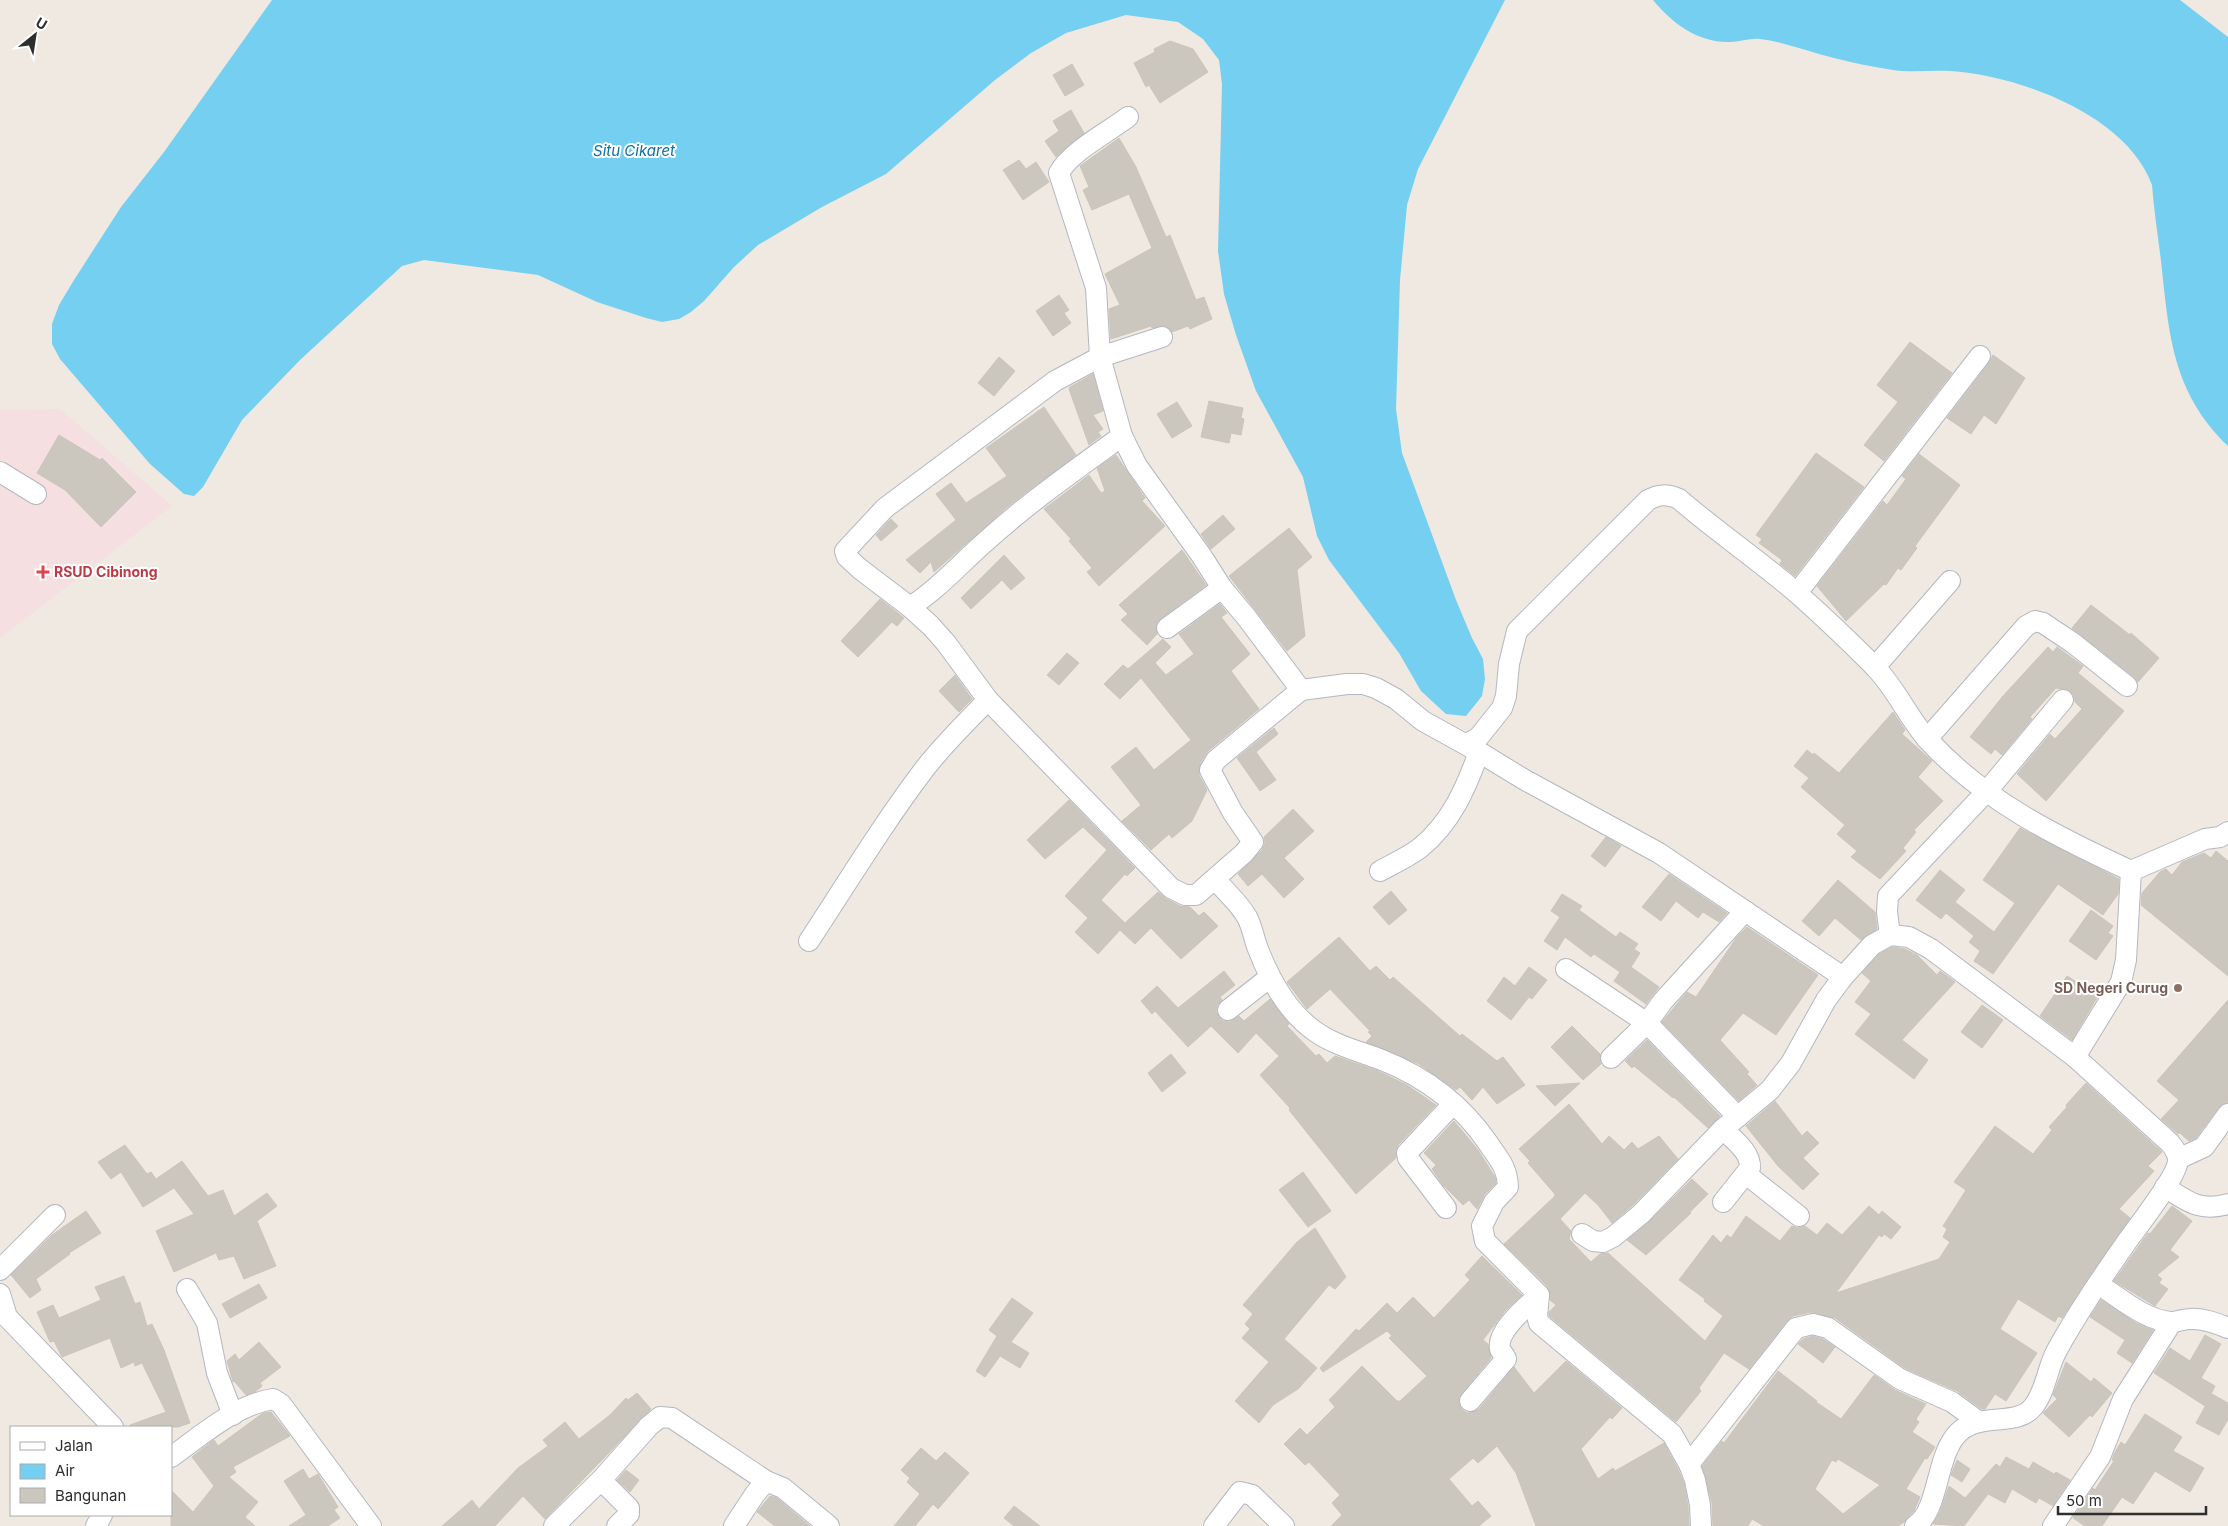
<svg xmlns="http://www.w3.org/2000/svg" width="2228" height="1526" viewBox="0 0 2228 1526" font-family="Inter,sans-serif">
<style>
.medical{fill:#f5dfe0}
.water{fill:#75cff0}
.building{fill:#cbc7bf;stroke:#cbc5ba;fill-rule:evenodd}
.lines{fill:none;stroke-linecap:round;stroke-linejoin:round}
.minor-casing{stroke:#b4b7c1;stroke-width:22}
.minor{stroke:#fff;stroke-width:20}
.health-dot{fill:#e0444e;stroke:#fff;stroke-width:2}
.education-dot{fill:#8d6e63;stroke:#fff;stroke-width:2}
.labels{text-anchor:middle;stroke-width:4;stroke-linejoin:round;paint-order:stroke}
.health-label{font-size:14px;font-weight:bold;fill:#be3a42;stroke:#fff;text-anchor:start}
.education-label{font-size:14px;font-weight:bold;fill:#785e54;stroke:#fff;text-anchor:end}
.water-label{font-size:15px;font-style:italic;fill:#0d6fa3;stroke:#fff}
</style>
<rect width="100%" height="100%" fill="#efe9e1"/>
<polygon class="medical" points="60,409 172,506 0,638 0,410"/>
<g class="water">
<polygon points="272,0 1505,0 1418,169 1407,205 1400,280 1396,409 1402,453 1456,600 1472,638 1483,659 1485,679 1482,696 1466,716 1446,714 1421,691 1399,653 1329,560 1317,536 1303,477 1256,391 1236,335 1224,294 1218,251 1222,84 1219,60 1203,39 1178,22 1126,15 1066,33 1031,53 995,80 886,174 822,207 758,245 734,267 704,301 691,312 679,319 662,322 646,318 597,302 538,275 424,260 402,266 300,360 242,420 203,487 194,496 184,494 150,464 60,359 52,344 52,324 59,305 74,280 121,207 164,152"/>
<path d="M1653,0h527l48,37v409c-56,-54 -59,-112 -67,-185 -3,-25 -7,-50 -9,-76 -25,-70 -134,-110 -202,-114 -19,-1 -38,2 -57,-1 -20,-3 -40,-7 -59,-12 -25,-6 -49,-16 -74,-19 -10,-1 -20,3 -30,3 -32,1 -58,-19 -77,-42z"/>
</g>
<g class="building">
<polygon points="1170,41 1193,49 1208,72 1160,103 1149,85 1146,87 1134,63 1155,52 1154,49"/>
<polygon points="1072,64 1084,85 1065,96 1053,75"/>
<polygon points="1071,110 1084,133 1056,157 1045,141 1059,131 1053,121"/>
<polygon points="1119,138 1136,167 1166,237 1170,235 1196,300 1204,297 1212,319 1190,329 1188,326 1172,332 1165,326 1152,328 1151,326 1111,339 1109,309 1120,305 1105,274 1152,248 1129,194 1092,210 1083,190 1089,187 1080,166"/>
<polygon points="1019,160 1026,169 1036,162 1049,182 1023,200 1003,170"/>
<polygon points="1059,295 1069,310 1064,313 1071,323 1053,336 1036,311"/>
<polygon points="1910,342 1952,373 1884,461 1864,445 1898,402 1877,385"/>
<polygon points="1993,355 2025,378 1996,424 1984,415 1971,434 1947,418 1989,363"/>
<polygon points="999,357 1015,371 994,396 978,383"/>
<polygon points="1093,374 1103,411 1093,415 1103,429 1098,432 1101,436 1089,445 1069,389 1070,387"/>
<polygon points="1209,401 1243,408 1241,418 1244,419 1241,435 1231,433 1229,443 1201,437"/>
<polygon points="1177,402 1192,426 1172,438 1157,414"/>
<polygon points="1044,407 1076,455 1011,504 934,572 931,562 920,573 906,560 956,520 936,494 951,483 966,503 1007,476 986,448"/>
<polygon points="59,435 100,460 102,458 136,492 101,527 65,490 37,473"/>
<polygon points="1816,453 1864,487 1795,576 1780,564 1782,560 1759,543 1762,539 1756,535"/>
<polygon points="1919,454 1960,485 1915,546 1917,548 1901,570 1898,568 1886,585 1884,584 1846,621 1817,586 1883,501 1887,505 1906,479 1902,476"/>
<polygon points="1116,455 1145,498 1142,501 1165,526 1099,586 1087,572 1092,568 1069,541 1071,539 1044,509 1089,475 1101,493 1105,491 1097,468"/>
<polygon points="1223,515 1235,529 1211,549 1201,534"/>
<polygon points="891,519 898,526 881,541 876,535"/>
<polygon points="1289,528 1312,557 1297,570 1305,636 1287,651 1229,576"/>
<polygon points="1182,550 1206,585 1160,619 1156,624 1157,634 1147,645 1121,620 1128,614 1119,605"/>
<polygon points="1004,555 1025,578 1011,590 1002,580 971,609 961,598"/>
<polygon points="880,599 904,618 897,626 892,622 858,657 841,641"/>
<polygon points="1220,604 1227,613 1221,617 1250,654 1231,671 1259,709 1208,751 1200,764 1199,775 1207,790 1192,821 1172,838 1169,834 1151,850 1122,821 1141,805 1111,767 1136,747 1154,770 1191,740 1141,678 1120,699 1104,684 1123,665 1128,669 1163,639 1171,647 1155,663 1166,675 1194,654 1179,634"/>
<polygon points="2091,605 2130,635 2131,633 2159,658 2138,682 2134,677 2072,628"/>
<polygon points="2048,647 2053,652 2057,647 2083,666 2078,673 2124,711 2046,801 2017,774 2050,734 2055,739 2082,709 2075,702 2074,695 2070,691 2056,688 2030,717 2032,719 2002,755 1995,749 1991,754 1970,737 2003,696"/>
<polygon points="1067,653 1079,663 1059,685 1047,675"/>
<polygon points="955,675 972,699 959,712 939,691"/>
<polygon points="1893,712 1905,730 1902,734 1932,761 1918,777 1943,801 1914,830 1916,832 1903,848 1906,851 1880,879 1851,857 1857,851 1837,834 1845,825 1801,787 1809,778 1794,766 1807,750 1813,755 1814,753 1839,773"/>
<polygon points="1274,728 1278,734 1256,752 1276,780 1260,791 1237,758"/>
<polygon points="1069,800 1135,868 1127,876 1125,874 1101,900 1125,923 1158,892 1165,898 1180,906 1190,907 1199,916 1204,912 1218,926 1181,959 1151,928 1135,944 1120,930 1098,954 1075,932 1088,918 1065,896 1107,850 1083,827 1045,859 1027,840"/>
<polygon points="1293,809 1314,831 1284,858 1304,879 1284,898 1262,874 1248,886 1238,874 1262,850 1265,843 1264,837"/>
<polygon points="2020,828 2119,879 2118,894 2103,915 2058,884 1993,974 1974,961 1980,951 1969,942 1974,936 1946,913 1941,919 1916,900 1940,870 1965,890 1955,902 1994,932 2015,903 1983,880"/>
<polygon points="1606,837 1621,846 1605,867 1591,856"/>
<polygon points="2216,851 2228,861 2228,976 2141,905 2142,893 2160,872 2166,869 2172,875 2182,862 2204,853 2211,858"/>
<polygon points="1669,874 1727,913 1719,922 1703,912 1698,918 1676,901 1661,921 1642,907"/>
<polygon points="1838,880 1875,912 1877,929 1861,940 1835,918 1819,936 1802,921"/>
<polygon points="1391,891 1407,910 1389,925 1373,907"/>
<polygon points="1562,894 1582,906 1579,910 1616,937 1620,932 1638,944 1634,949 1640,953 1631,967 1659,987 1646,1004 1614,981 1620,972 1594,954 1591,957 1565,937 1557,950 1544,941 1560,917 1551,911"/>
<polygon points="2091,910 2113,926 2108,933 2113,936 2096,960 2069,941"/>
<polygon points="1747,927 1818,975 1776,1035 1743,1013 1720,1040 1749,1072 1747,1074 1757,1085 1739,1101 1662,1022 1687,992 1696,997 1737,937"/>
<polygon points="1339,937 1370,971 1376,966 1390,980 1393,977 1460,1036 1462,1034 1497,1061 1503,1057 1525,1085 1497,1104 1483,1087 1472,1100 1460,1087 1456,1090 1419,1064 1366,1042 1372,1036 1368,1032 1370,1031 1330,989 1307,1009 1287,982"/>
<polygon points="1892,947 1905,949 1917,955 1937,975 1940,971 1955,982 1902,1040 1928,1060 1914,1079 1855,1034 1871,1014 1855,1002 1871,981 1862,973 1879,954"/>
<polygon points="1529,967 1547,980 1532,999 1529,997 1511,1020 1487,1001 1504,977 1515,986"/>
<polygon points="1224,971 1235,985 1220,997 1222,1000 1217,1005 1216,1012 1223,1021 1230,1022 1239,1016 1244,1021 1270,999 1289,1024 1287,1026 1316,1056 1319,1054 1327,1063 1335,1056 1378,1071 1407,1085 1436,1105 1398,1145 1396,1150 1396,1158 1356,1194 1289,1110 1290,1108 1260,1075 1279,1056 1256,1033 1238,1053 1211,1026 1188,1047 1155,1011 1152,1014 1141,1001 1157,986 1178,1008"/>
<polygon points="2067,976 2098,996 2072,1040 2040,1016"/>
<polygon points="2228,1000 2228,1102 2219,1107 2196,1138 2189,1141 2180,1133 2178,1134 2161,1119 2179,1100 2157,1081"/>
<polygon points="1982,1005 2003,1020 1982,1048 1961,1032"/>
<polygon points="1572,1026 1600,1054 1601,1064 1583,1080 1551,1047"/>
<polygon points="1647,1040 1720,1116 1708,1128 1674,1097 1673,1098 1634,1066 1632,1068 1625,1061"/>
<polygon points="1171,1054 1186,1073 1162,1092 1148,1073"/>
<polygon points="1580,1083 1555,1106 1536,1086"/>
<polygon points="2086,1083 2162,1152 2148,1166 2154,1171 2119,1209 2130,1218 2062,1318 2058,1316 2055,1322 2018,1299 2000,1329 2037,1353 2006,1401 1995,1394 1985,1409 1982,1409 1957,1391 1906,1369 1835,1318 1811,1312 1793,1316 1787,1321 1749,1369 1724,1353 1699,1388 1701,1391 1676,1422 1549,1316 1549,1312 1556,1305 1550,1300 1548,1287 1504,1244 1555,1196 1554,1193 1528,1163 1530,1161 1519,1149 1569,1104 1602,1144 1609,1136 1624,1150 1632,1142 1638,1149 1659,1136 1678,1159 1633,1205 1612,1223 1598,1205 1585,1193 1560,1219 1571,1231 1569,1239 1591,1262 1600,1254 1608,1253 1705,1341 1723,1316 1704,1301 1705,1299 1679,1280 1713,1235 1721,1243 1727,1235 1731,1238 1746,1216 1780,1241 1792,1226 1798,1228 1805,1226 1817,1235 1827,1223 1842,1235 1869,1206 1879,1215 1882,1211 1901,1227 1891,1239 1884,1234 1882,1237 1879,1235 1836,1293 1939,1259 1950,1242 1943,1237 1947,1229 1943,1226 1966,1190 1954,1182 1995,1126 2033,1154 2052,1130 2049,1127 2067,1107 2066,1105"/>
<polygon points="1775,1101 1802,1136 1807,1131 1819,1143 1803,1158 1819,1174 1803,1190 1778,1166 1746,1126"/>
<polygon points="1454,1121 1478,1150 1495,1177 1496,1183 1485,1194 1477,1209 1469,1200 1463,1205 1443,1185 1432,1169 1436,1165 1424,1153"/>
<polygon points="125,1145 147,1174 151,1172 156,1179 182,1161 208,1196 223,1190 234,1216 267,1193 277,1206 257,1221 276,1266 244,1279 234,1256 219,1260 216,1253 174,1272 156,1231 194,1214 174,1188 143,1207 121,1172 111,1179 98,1162"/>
<polygon points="1303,1172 1331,1211 1308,1227 1279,1190"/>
<polygon points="1692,1179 1708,1194 1690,1212 1691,1213 1646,1255 1627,1240 1649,1222"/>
<polygon points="2172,1206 2192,1221 2170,1250 2179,1257 2157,1275 2162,1279 2159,1283 2168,1289 2155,1306 2114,1281 2148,1233 2150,1234"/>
<polygon points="86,1211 101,1233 69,1253 70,1254 36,1279 41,1290 30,1298 11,1275 52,1235"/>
<polygon points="1315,1228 1346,1277 1335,1289 1329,1285 1284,1339 1317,1368 1298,1389 1273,1405 1259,1423 1235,1401 1269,1362 1242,1338 1250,1329 1245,1324 1253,1314 1243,1305 1297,1242"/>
<polygon points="1482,1256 1522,1295 1504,1312 1483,1340 1488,1344 1491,1358 1461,1394 1459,1404 1462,1410 1468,1413 1479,1409 1514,1367 1534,1393 1566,1361 1622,1408 1612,1419 1610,1417 1581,1449 1598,1479 1613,1468 1615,1471 1664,1443 1678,1469 1684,1483 1688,1506 1689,1526 1536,1526 1516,1473 1497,1446 1478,1463 1473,1458 1449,1479 1472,1506 1478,1501 1491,1516 1479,1526 1331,1526 1342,1515 1332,1503 1340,1495 1309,1462 1305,1465 1284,1444 1300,1428 1307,1435 1335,1407 1329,1400 1362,1366 1397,1401 1400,1401 1427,1376 1389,1338 1392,1336 1387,1331 1323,1372 1320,1368 1356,1329 1359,1331 1387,1303 1397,1313 1413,1297 1434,1318 1470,1280 1465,1275"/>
<polygon points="124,1276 135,1304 140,1302 147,1326 152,1324 164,1350 190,1423 178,1427 131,1427 130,1425 166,1412 142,1363 135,1366 134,1362 121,1368 110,1338 62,1357 54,1341 50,1342 37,1312 53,1305 59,1318 101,1300 95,1287"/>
<polygon points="259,1284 267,1298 230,1318 222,1304"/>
<polygon points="1012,1298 1033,1313 1011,1342 1029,1353 1020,1368 1000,1356 985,1377 976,1371 997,1336 989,1330"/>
<polygon points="2101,1300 2136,1323 2153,1330 2132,1363 2117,1353 2125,1340 2090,1317"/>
<polygon points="2205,1335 2221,1344 2201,1378 2215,1386 2205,1406 2154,1373 2170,1348 2190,1361"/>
<polygon points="1813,1336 1823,1339 1835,1347 1823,1363 1798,1344 1803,1339"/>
<polygon points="259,1342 281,1367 260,1383 262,1386 256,1391 246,1395 234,1381 233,1382 227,1361 235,1354 239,1360"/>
<polygon points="2066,1362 2091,1382 2094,1378 2112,1393 2092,1417 2090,1415 2069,1437 2043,1413 2057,1399 2053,1395"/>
<path d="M1778,1371l39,30 -1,1 25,17 33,-44 21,15 31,14 -10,15 3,3 -7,10 23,15 -8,12 -2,-1 -19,31 14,8 -6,14 -10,11 -6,4h-134l-12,-7 -4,7h-35l-1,-23 -10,-37 20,-25 2,2zM1838,1459l42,26 -37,29 -28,-25 17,-29 4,2z"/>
<polygon points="637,1393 651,1409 545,1519 523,1496 495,1526 442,1526 472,1500 479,1509 518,1468 548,1446 543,1440 565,1422 579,1439 610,1415 626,1398 628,1400"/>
<polygon points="2212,1394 2228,1403 2228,1419 2219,1435 2196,1423"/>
<polygon points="271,1412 290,1436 233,1467 236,1472 229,1477 258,1502 245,1517 255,1526 171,1526 171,1490 193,1512 214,1486 192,1457 214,1440 218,1446 263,1413"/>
<polygon points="2145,1414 2182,1437 2173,1451 2204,1468 2190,1492 2155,1471 2133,1504 2122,1497 2102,1526 2085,1526 2073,1518 2093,1488 2095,1490 2114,1461 2112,1460 2114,1454 2121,1442 2125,1445"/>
<polygon points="921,1448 936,1461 945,1452 969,1473 938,1509 933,1504 915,1526 894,1526 920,1494 907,1482 910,1478 901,1470"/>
<polygon points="2006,1457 2029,1469 2033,1462 2054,1474 2056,1472 2070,1480 2053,1506 2039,1498 2036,1503 2012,1489 2005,1503 1988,1494 1964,1526 1933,1524 1940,1512 1949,1486 1965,1498 1996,1464 2000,1467"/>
<polygon points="1957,1460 1970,1469 1962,1482 1951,1475"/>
<polygon points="303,1469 309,1479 318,1474 338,1507 334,1510 340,1518 328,1526 289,1526 306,1515 284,1481"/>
<polygon points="626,1470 639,1480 630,1492 617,1480"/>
<polygon points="770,1496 777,1498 810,1526 775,1526 757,1512"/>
<polygon points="1014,1506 1040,1526 1014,1526 1004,1518"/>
</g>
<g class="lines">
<defs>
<g id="minor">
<path d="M1128,117c-20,15 -58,35 -69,56l37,115 4,69 22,79 15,30 64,89 21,33 25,30 54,72"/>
<polyline points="1162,337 1100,357 1055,381 885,508 845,551 847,557 860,569 910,607 931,626 946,643 988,700 1171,888 1185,895 1196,895 1244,853 1253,842 1233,813 1210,770 1216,760 1301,690 1347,684 1363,684 1376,688 1396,699 1423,721 1479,752 1525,780 1659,853 1843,977"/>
<polyline points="0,472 36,494"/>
<polyline points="1797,593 1980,356"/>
<path d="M910,607c28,-18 50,-43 75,-65 43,-39 90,-72 137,-106"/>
<polyline points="1167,628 1222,588"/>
<polyline points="1875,667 1950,581"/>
<polyline points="1927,739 2026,626 2035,621 2043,623 2073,643 2127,686"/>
<path d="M1466,744l12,-6 24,-30 4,-12 3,-32 8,-33 131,-131c11,-6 19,-6 31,-1 38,33 81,62 119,95 26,23 52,48 77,73 22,23 34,52 53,73 56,61 129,97 203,131l74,-32 15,-2 8,-5"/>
<path d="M1380,871c13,-7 28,-14 40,-23 31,-25 46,-60 59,-96"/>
<path d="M1215,879c10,12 24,24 32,38 5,9 7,22 11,32 12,31 30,64 58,83 20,14 43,19 66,28 43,17 80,45 106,83 11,17 19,23 20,44l-14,15 -12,24 3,15 54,54 -2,21 2,7 133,111 17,30 6,16 5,25 1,21"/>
<polyline points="1890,935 1887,912 1888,896 1987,791 2063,700"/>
<path d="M809,941c38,-58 75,-119 117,-174 19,-24 41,-46 62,-67"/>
<polyline points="1566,969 1647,1023 1738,1117"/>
<polyline points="1228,1010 1270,977"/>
<polyline points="1611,1058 1647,1023 1663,1001 1745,911"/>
<polyline points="2178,1159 2204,1147 2228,1114"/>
<polyline points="1746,1174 1799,1216"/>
<path d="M2165,1187c23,15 35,25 63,17"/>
<path d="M1723,1202l27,-34c1,-16 -16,-28 -27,-39"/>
<polyline points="1446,1208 1408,1158 1407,1153 1453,1104"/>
<polyline points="1582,1234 1593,1241 1603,1242 1613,1237 1641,1214 1723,1129 1770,1090 1791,1063 1826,1000 1843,977 1872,945 1890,935 1909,937 1931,949 2075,1057 2121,982 2126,960 2131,871"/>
<polyline points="0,1270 55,1215"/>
<path d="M2098,1284c21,13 46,36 73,38 6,0 13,-3 19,-3 13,-1 26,4 38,9"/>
<polyline points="187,1289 207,1323 217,1373 233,1415"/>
<polyline points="0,1294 7,1317 113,1427"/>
<path d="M1470,1401l36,-42c-1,-4 -5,-7 -6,-10 -4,-18 27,-43 39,-54"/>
<path d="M171,1457c30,-21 64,-52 102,-58l8,5 90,122"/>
<polyline points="1689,1464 1796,1328 1813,1324 1828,1328 1900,1379 1952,1402 1978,1421"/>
<polyline points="601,1480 629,1508 629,1514 617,1526"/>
<polyline points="96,1526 102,1515"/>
<polyline points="554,1526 601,1480 649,1426 660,1417 672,1418 766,1481"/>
<polyline points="734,1526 755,1494 766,1481 783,1488 829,1526"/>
<polyline points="1214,1526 1240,1492 1252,1495 1284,1526"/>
<path d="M1915,1526c25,-16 20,-71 44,-94 21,-20 58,-5 74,-25 13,-16 14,-38 23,-55 21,-39 47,-76 72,-112 11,-15 50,-65 50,-80 0,-7 -4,-12 -8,-17l-95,-86"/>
<polyline points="2053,1526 2100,1457 2123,1399 2172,1322"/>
</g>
</defs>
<use href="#minor" class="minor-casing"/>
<use href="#minor" class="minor"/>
</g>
<path class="health-dot" d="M40.5 564.5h5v5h5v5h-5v5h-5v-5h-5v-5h5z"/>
<circle class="education-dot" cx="2178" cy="988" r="5"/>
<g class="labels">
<g class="health-label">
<text x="54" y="577">RSUD Cibinong</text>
</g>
<g class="education-label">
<text x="2168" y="993">SD Negeri Curug</text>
</g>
<g class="water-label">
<text x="634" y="156">Situ Cikaret</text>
</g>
</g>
<rect x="10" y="1426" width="162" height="90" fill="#ffffff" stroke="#ababab"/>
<rect x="20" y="1442" width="25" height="8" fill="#ffffff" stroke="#ababab"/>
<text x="55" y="1451" font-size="15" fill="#2e2e2e">Jalan</text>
<rect x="20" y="1464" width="25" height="15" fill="#75cff0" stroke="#ababab"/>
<text x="55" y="1476" font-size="15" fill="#2e2e2e">Air</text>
<rect x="20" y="1488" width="25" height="15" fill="#cbc7bf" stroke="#ababab"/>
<text x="55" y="1501" font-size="15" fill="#2e2e2e">Bangunan</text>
<g transform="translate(35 35) rotate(30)" stroke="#ffffff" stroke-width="4" paint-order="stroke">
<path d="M0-4L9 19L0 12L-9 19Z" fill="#2e2e2e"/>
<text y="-8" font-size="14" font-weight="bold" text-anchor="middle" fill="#2e2e2e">U</text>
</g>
<path d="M2058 1506v8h148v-8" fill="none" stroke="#2e2e2e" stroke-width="2.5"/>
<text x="2066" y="1506" font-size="15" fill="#2e2e2e" stroke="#ffffff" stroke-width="4" paint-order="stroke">50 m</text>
</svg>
